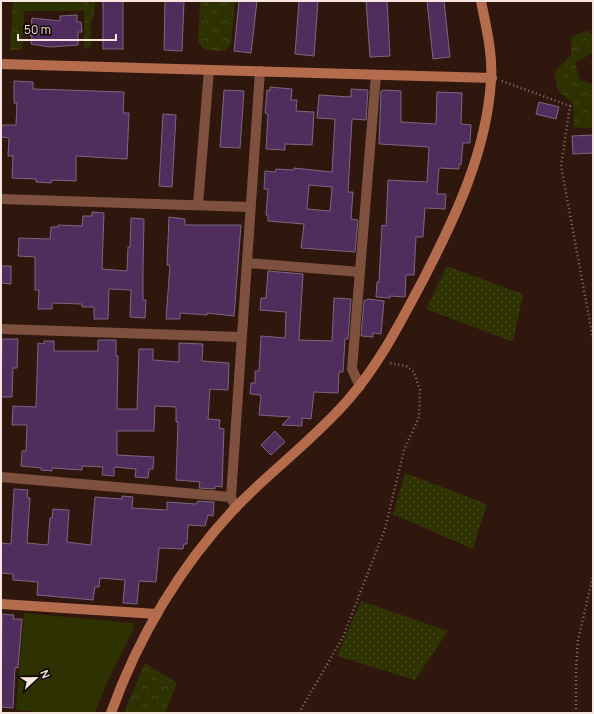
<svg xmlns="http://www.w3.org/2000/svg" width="594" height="714" viewBox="0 0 594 714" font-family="Manrope,sans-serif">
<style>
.grass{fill:url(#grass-dots)}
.forest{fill:url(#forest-crowns)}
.park{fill:#2e3102}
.building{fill:#512d5e;stroke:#796880;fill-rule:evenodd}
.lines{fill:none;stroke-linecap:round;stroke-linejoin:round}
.path{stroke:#87726a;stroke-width:2.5;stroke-dasharray:1 3;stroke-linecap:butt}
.street{stroke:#7e513e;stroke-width:10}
.secondary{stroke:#b56c4d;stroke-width:10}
</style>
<defs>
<pattern id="grass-dots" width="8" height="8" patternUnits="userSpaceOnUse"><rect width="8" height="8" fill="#2e3102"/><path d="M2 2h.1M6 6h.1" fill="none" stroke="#43451a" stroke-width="1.8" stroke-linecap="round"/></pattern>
<pattern id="forest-crowns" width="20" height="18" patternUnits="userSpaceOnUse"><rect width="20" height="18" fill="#2e3102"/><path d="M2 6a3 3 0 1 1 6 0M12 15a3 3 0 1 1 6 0" fill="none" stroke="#43451a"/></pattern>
</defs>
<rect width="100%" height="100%" fill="#2f170e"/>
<g class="grass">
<polygon points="447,266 523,294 513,342 426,309"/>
<polygon points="405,473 487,504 473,549 393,514"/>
<polygon points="361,601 448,631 415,680 337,656"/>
</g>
<g class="forest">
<polygon points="13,1 25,1 22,50 10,50"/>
<polygon points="84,1 95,1 94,14 91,22 91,47 84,49"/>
<polygon points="200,1 235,1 231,44 224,51 205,50 198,43"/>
<polygon points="588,30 593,37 593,52 575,63 580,80 593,84 593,128 574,128 573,103 559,92 554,73 571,55 571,37"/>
<polygon points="145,663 177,683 165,713 124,713"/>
</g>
<g class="park">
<rect x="13" y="1" width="71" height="10"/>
<polygon points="24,613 133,623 134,628 105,687 95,713 48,713 16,710"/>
</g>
<g class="building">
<rect x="103" y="1" width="20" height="48"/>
<polygon points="165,1 184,1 182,51 164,50"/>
<polygon points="239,1 257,1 251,53 234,51"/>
<polygon points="299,1 318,1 314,56 295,54"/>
<polygon points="366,1 387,1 390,56 370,57"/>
<polygon points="427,1 444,1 450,57 433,59"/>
<polygon points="77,15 77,22 81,22 82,32 78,32 78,45 50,47 31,44 32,36 30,36 32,18 60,21 60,16"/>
<polygon points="14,81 33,82 33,89 124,92 123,113 129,113 127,159 76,156 76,181 52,180 51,183 36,182 36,179 12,178 13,156 8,156 9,138 1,137 1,125 16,125 17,103 14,103"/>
<polygon points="270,87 292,89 291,100 297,100 296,111 314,112 312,145 285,144 285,150 266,149 268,114 265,113 267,90 270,91"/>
<path d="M351,89l17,1 -2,30 -14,-1 -4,73h5l-2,27 7,1 -3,32 -54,-4 3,-24 -36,-3v-6h-2l2,-26h-4l1,-18 10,1 1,-3 18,1v-2l38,4 3,-53 -18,-1 2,-23 32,2zM309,185l23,2 -2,24 -23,-2z"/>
<polygon points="224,90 244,91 240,148 220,147"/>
<polygon points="385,90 401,91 401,122 436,124 437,92 462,93 461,124 471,125 470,143 463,143 461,165 459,164 459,169 439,168 437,194 446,194 445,209 425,208 423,237 416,237 414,275 406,275 405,297 390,296 390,298 376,297 377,282 379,282 382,225 386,226 388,180 427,182 429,147 379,144 381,91"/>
<polygon points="539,102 559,107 556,119 536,114"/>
<polygon points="163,114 176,115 172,187 159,186"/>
<polygon points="593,135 593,153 573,154 572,136"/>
<polygon points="92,212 104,213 102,269 127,271 128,247 130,247 131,218 144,219 143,270 143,300 146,300 145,318 130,317 131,290 109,289 108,319 94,319 94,307 82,307 82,304 52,303 52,309 38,309 39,290 35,290 35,257 18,256 19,238 50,239 51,227 58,227 58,225 82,226 83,216 92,216"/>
<polygon points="169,217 185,219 185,225 241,225 234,316 207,313 207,315 180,313 180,319 166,319 170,265 167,265"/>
<polygon points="1,266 11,266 11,284 1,283"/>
<polygon points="268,271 303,274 299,340 332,341 334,298 351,299 348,339 345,339 343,372 339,372 338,393 314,392 311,419 302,418 302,426 282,425 290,417 259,415 261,395 250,394 251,383 255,383 255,371 259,371 261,336 285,338 286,312 260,310 261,298 266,298"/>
<polygon points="368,299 384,301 381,334 373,333 373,337 361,336 364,301"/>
<polygon points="2,339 18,339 17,368 13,368 12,397 1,397"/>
<polygon points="98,340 116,340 116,356 118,356 117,409 137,409 139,349 153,349 153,360 179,362 179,343 203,344 202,361 229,363 228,390 210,389 208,419 220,420 219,428 224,429 222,487 215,486 215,489 199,488 200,482 176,480 178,422 176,422 176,407 155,406 154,431 117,431 117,455 154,457 153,469 149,469 148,478 135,477 136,469 114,467 114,476 102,475 103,467 82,466 82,470 52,468 52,471 41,470 41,468 21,466 22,451 26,451 27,425 12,425 13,406 36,407 38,343 44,344 44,341 54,341 54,351 98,351"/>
<polygon points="275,431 285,442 271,455 261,445"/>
<polygon points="14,489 28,490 27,497 30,498 27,543 48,545 50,518 52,518 53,509 69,510 67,542 91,545 95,497 122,499 122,496 133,497 132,508 167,510 167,502 196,504 198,501 214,502 213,516 208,515 205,526 188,525 187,544 184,544 183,549 159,548 156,582 139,581 137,604 123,603 125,580 100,578 99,587 95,587 93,600 37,595 38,582 13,580 13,574 1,573 1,543 11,544"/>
<polygon points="2,614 14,615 13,619 22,619 18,668 15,667 13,708 1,707"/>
</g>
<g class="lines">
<g class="path">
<polyline points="502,81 570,106 561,166 593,339"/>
<polyline points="299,713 343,637 385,529 404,450 419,417 420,390 414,372 406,366 389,363"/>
<polyline points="576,713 576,668 578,640 593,576"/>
</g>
<g class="street">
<polyline points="1,199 250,207"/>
<polyline points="198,205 209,70"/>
<polyline points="247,263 360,272"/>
<polyline points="1,329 241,337"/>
<polyline points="360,386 352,369 376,75"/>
<polyline points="1,477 231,497"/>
<polyline points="236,508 231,497 260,71"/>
</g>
<g class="secondary">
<polyline points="1,64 492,78"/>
<polyline points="1,604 157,614"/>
<path d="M111,713c27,-76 70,-148 125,-206 36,-37 78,-68 112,-107 32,-37 52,-77 75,-120 32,-62 64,-129 68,-200 2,-26 -5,-53 -10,-79"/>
</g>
</g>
<rect width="594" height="714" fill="none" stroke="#f7e6df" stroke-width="4"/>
<g transform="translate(36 678) rotate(68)" stroke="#100604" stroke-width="3" paint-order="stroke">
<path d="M0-3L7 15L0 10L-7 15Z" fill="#f7e6df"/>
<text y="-6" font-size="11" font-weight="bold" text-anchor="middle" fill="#f7e6df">N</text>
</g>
<path d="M18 34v6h98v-6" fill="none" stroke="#f7e6df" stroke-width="2"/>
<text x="24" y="34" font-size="12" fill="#f7e6df" stroke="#100604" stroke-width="3" paint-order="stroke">50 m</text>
</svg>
